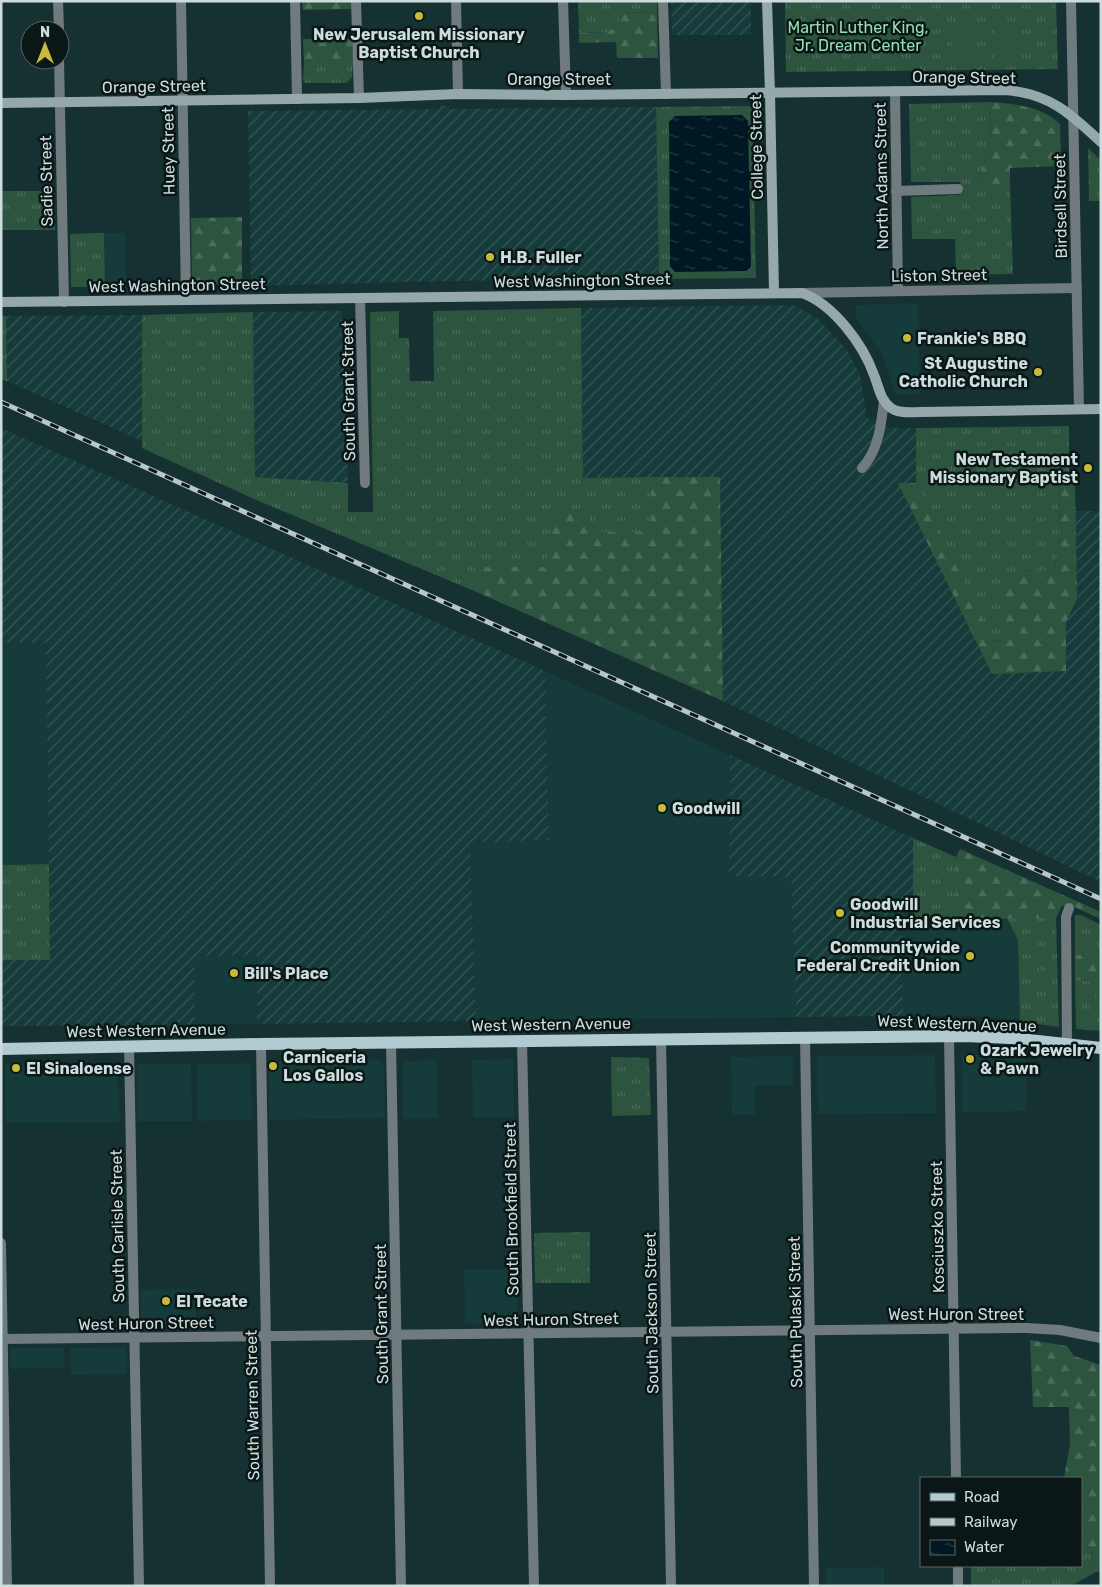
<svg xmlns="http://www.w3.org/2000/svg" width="1102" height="1587" viewBox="0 0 1102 1587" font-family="Rubik,sans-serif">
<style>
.built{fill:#153b3a}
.industrial{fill:url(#industrial-furrows)}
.grass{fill:url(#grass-tufts)}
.forest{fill:url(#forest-firs)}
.pitch{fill:#2d543e}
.water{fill:url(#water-ripples)}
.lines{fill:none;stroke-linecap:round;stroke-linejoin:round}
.street{stroke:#6f7b7e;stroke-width:10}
.secondary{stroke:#95a8ac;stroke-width:10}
.primary{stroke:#b2cbd0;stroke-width:12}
.rail-casing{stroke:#b8c8c8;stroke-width:5}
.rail{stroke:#0b1716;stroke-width:3;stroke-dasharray:9;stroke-linecap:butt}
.poi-dot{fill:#c8bb3b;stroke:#0b1716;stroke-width:2}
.labels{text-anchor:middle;stroke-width:5;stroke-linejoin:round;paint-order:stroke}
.park-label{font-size:16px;fill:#96deb3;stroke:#0b1716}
.poi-label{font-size:16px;font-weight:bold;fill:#cddcdc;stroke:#0b1716;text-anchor:start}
.street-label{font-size:16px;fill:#cddcdc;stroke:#0b1716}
</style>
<defs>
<pattern id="industrial-furrows" width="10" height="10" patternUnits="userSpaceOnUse" patternTransform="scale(1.25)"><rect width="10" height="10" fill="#153b3a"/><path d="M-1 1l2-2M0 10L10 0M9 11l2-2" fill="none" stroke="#365756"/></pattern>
<pattern id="grass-tufts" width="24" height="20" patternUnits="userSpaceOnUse" patternTransform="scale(1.25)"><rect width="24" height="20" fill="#2d543e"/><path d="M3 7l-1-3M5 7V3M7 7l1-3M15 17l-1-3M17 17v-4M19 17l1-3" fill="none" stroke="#4a6c59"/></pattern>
<pattern id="forest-firs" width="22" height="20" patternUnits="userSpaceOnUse" patternTransform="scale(1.25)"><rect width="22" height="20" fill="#2d543e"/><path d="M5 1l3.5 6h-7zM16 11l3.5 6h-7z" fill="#4a6c59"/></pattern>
<pattern id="water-ripples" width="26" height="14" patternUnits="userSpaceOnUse" patternTransform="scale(1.25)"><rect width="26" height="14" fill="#001823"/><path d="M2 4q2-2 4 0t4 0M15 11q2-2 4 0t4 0" fill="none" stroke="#243942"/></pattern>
</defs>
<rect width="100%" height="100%" fill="#163131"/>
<g class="built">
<polygon points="104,233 125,233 126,286 105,287"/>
<polygon points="918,303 920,394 896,394 882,354 856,318 856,305"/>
<polygon points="46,642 49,864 1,865 1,643"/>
<polygon points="545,671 730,755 729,876 791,876 796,1017 476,1021 470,843 549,840"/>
<polygon points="1007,918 1018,940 1020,1020 1004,1018 971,1016 903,1016 901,919"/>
<polygon points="257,955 257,1024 195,1025 195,956"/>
<polygon points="935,1055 936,1113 818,1114 817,1056"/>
<polygon points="962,1055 1001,1055 1026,1057 1026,1111 962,1113"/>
<polygon points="793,1056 793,1085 755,1086 755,1114 732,1114 731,1057"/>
<polygon points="513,1059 514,1117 473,1117 472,1060"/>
<polygon points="380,1060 384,1065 385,1118 269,1120 269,1062"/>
<polygon points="437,1060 438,1118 403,1119 402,1061"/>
<polygon points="251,1063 252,1120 198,1121 197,1064"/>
<polygon points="61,1064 75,1064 79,1066 117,1065 120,1122 6,1123 5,1065"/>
<polygon points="137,1064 191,1064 192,1121 137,1121"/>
<polygon points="464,1269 517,1269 518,1323 465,1324"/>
<polygon points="195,1289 196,1326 141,1327 141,1290"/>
<polygon points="126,1347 127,1374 71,1375 70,1348"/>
<polygon points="10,1348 64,1348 64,1368 10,1369"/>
<polygon points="884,1567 884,1586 826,1586 826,1568"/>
</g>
<g class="industrial">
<polygon points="671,1 751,1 751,35 672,35"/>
<polygon points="440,105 449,106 449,109 656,107 659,279 446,281 251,286 248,111 440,109"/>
<polygon points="794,305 817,318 847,350 860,375 867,418 889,428 916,428 916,483 899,483 992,674 1066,670 1066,622 1077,599 1075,511 1101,511 1101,882 723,701 720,477 583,478 581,308"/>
<polygon points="342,311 348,483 255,477 253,312"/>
<polygon points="142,315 142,441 7,381 6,316"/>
<polygon points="1,428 545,671 549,840 470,843 476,1021 257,1024 257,955 195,956 195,1025 1,1026 1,960 50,959 46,643 1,643"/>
<polygon points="730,755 913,838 913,919 901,919 903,1016 796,1017 791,877 729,876"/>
</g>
<g class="grass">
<polygon points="578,1 657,1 657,12 620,13 619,24 608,32 579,33"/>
<polygon points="785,1 1056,1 1058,69 786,72"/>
<polygon points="304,62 353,62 352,77 347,83 305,83 303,80"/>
<polygon points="991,102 990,144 977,184 1010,184 1013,274 956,275 955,239 912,239 911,197 960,195 960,182 911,182 909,104"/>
<polygon points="752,106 756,278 659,279 656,107"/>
<polygon points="1088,148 1101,160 1101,201 1089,201"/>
<polygon points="1,191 54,191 55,230 1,230"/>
<polygon points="104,233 105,287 71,287 70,234"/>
<polygon points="581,308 583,478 652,477 652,532 593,532 545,567 479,567 479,593 254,499 142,448 142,315 253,312 255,477 348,483 348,512 373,512 370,312 399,311 399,338 409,338 410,381 434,381 433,311"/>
<polygon points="1,316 6,316 7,381 1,379"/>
<polygon points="1069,426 1069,483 1059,484 1060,539 1054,571 1013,570 1003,640 992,641 916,483 916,428"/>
<polygon points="913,838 956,857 956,919 913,919"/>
<polygon points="49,864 50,960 1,960 1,865"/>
<polygon points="1075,915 1081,915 1101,925 1101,955 1075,955"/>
<polygon points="1007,918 1056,918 1059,1027 1030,1023 1020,1020 1018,940"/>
<polygon points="1075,980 1092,981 1095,983 1095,1005 1101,1010 1101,1031 1076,1029"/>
<polygon points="611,1057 649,1058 651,1115 612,1116"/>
<polygon points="590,1232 590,1283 535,1283 534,1233"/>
<polygon points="1081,1543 1091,1550 1096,1572 1071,1586 971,1586 971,1566 1081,1566"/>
</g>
<g class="forest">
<polygon points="302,1 351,1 351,9 303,10"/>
<polygon points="657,12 658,58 617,58 616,42 579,43 579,33 608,32 619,24 619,13"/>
<polygon points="352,38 353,62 304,62 303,39"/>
<path d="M991,102c24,2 51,4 69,22l1,42 -51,2v16h-33l13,-40z"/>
<polygon points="242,217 242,284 192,285 191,218"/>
<polygon points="652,477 720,477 723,701 479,593 479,567 545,567 553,510 588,511 593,532 652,532"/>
<polygon points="898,483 916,483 993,641 1003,640 1001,582 1013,570 1054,571 1060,539 1059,483 1075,483 1077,599 1066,622 1066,671 992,674"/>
<polygon points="960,849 1101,912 1101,919 1070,905 1062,906 1056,918 956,919 956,857"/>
<polygon points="1075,955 1101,955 1101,1010 1095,1005 1095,983 1092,981 1075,980"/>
<polygon points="1030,1340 1067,1346 1074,1356 1101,1365 1101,1571 1096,1572 1091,1550 1081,1543 1081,1478 1064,1478 1070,1444 1069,1407 1033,1407"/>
</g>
<g class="pitch">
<polygon points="972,25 972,62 952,62 951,26"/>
<rect x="994" y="25" width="22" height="37"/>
</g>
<polygon class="water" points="742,115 748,121 751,267 746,271 675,272 670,266 669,122 675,116"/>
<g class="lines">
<g class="street">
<polyline points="58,1 59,30"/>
<polyline points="181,1 186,300"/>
<polyline points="295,1 297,99"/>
<polyline points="356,1 359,98"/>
<polyline points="456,1 458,94"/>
<polyline points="563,1 566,95"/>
<polyline points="663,1 666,94"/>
<polyline points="1071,1 1079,409"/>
<polyline points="59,60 64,302"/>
<polyline points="895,91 898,291"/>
<polyline points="896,191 958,189"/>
<polyline points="802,293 1077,288"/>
<polyline points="360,298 365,483"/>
<path d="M862,468c17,-18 19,-44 22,-67"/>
<polyline points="949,1036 956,1478"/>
<polyline points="805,1037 814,1586"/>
<polyline points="661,1039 671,1586"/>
<polyline points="522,1041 534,1586"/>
<polyline points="391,1043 401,1586"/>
<polyline points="261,1044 270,1586"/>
<polyline points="1067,1045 1066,917 1069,908"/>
<polyline points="129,1046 139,1586"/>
<polyline points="1,1243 7,1586"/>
<polyline points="1,1339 1026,1328 1060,1330 1101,1338"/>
<polyline points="958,1566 958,1586"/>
</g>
<g class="secondary">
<polyline points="767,1 770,93 774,292"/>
<path d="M1,103l358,-5 99,-4 108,1 440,-5c44,4 64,23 95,52"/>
<path d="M1,302l801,-9c31,11 61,51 72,82 5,12 6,25 17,33 8,6 21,4 30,4l180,-3"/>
</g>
<polyline class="primary" points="1,1049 261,1044 965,1036 1011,1038 1101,1048"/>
<defs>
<polyline id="rail" points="1,402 1101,899"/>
</defs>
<use href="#rail" class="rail-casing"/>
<use href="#rail" class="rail"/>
</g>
<g class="poi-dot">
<circle cx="419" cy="16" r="5"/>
<circle cx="490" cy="257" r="5"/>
<circle cx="907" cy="338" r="5"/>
<circle cx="1038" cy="372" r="5"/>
<circle cx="1088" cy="468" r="5"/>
<circle cx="662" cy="808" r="5"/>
<circle cx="840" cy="913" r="5"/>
<circle cx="970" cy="956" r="5"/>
<circle cx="234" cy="973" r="5"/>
<circle cx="970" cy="1059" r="5"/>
<circle cx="273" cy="1066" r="5"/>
<circle cx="16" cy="1068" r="5"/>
<circle cx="166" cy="1301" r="5"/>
</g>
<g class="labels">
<g class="park-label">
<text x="858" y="33">Martin Luther King,<tspan x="858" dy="18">Jr. Dream Center</tspan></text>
</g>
<g class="poi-label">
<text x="419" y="40" text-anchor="middle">New Jerusalem Missionary<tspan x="419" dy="18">Baptist Church</tspan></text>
<text x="500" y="263">H.B. Fuller</text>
<text x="917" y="344">Frankie's BBQ</text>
<text x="1028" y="369" text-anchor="end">St Augustine<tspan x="1028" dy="18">Catholic Church</tspan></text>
<text x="1078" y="465" text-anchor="end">New Testament<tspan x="1078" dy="18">Missionary Baptist</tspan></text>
<text x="672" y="814">Goodwill</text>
<text x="850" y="910">Goodwill<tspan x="850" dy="18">Industrial Services</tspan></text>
<text x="960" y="953" text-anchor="end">Communitywide<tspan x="960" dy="18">Federal Credit Union</tspan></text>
<text x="244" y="979">Bill's Place</text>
<text x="980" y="1056">Ozark Jewelry<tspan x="980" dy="18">&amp; Pawn</tspan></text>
<text x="283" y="1063">Carniceria<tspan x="283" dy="18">Los Gallos</tspan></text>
<text x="26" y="1074">El Sinaloense</text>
<text x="176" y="1307">El Tecate</text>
</g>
<g class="street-label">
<text transform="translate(964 77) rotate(1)" y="6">Orange Street</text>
<text x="559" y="85">Orange Street</text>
<text transform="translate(154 86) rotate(-1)" y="6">Orange Street</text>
<text transform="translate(756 147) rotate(-91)" y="6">College Street</text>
<text transform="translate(168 151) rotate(-91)" y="6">Huey Street</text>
<text transform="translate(881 176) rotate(-91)" y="6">North Adams Street</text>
<text transform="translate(46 181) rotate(-91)" y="6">Sadie Street</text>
<text transform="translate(1060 206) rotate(-91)" y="6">Birdsell Street</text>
<text transform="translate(939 275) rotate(-1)" y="6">Liston Street</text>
<text transform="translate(582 280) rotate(-1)" y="6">West Washington Street</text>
<text transform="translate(177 285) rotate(-1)" y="6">West Washington Street</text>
<text transform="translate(348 391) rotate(-91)" y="6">South Grant Street</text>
<text transform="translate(957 1023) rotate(2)" y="6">West Western Avenue</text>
<text transform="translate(551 1024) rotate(-1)" y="6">West Western Avenue</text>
<text transform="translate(146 1030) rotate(-1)" y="6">West Western Avenue</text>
<text transform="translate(511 1209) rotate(-91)" y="6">South Brookfield Street</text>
<text transform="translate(117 1226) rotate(-91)" y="6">South Carlisle Street</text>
<text transform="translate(937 1227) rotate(-91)" y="6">Kosciuszko Street</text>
<text transform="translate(795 1312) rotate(-91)" y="6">South Pulaski Street</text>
<text transform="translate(651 1313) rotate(-91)" y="6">South Jackson Street</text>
<text transform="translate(381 1314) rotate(-91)" y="6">South Grant Street</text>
<text x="956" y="1320">West Huron Street</text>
<text transform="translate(551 1319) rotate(-1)" y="6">West Huron Street</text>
<text transform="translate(146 1323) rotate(-1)" y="6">West Huron Street</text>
<text transform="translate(252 1405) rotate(-91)" y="6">South Warren Street</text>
</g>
</g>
<rect width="1102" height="1587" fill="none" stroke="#cddcdc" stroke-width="5"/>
<rect x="920" y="1477" width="162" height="90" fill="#0b1716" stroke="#596665"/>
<rect x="930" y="1493" width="25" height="8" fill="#b2cbd0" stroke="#596665"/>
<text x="964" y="1502" font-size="15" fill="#cddcdc">Road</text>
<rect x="930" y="1518" width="25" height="8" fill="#b8c8c8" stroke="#596665"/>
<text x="964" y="1527" font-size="15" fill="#cddcdc">Railway</text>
<rect x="930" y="1540" width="25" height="15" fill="url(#water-ripples)" stroke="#596665"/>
<text x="964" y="1552" font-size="15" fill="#cddcdc">Water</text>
<g transform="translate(45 45)"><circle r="24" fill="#0b1716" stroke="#596665"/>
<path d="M0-4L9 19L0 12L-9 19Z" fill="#c8bb3b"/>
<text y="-8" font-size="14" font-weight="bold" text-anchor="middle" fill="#cddcdc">N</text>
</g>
</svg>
